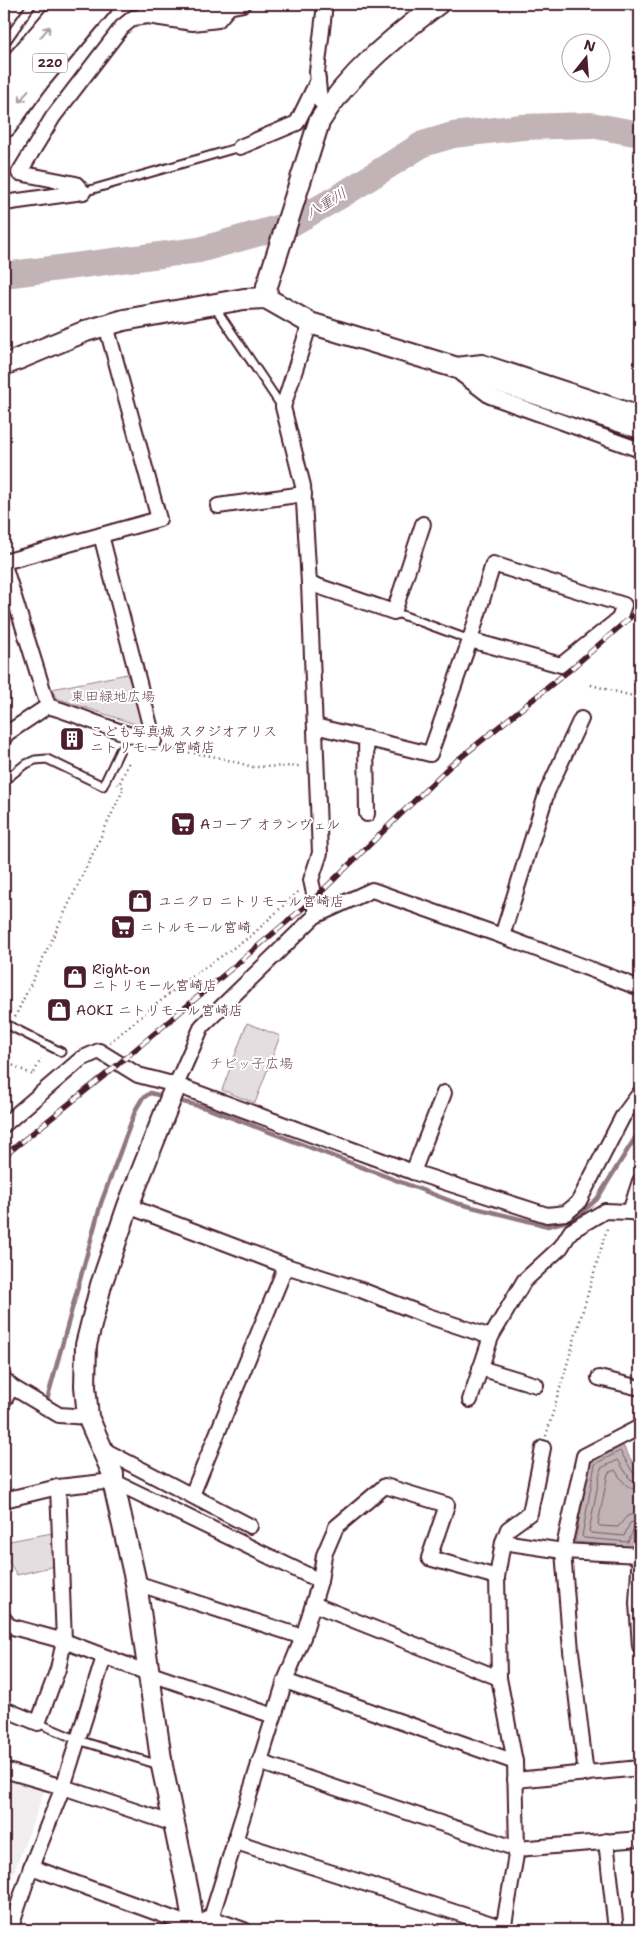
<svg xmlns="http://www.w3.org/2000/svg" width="644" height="1934" viewBox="0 0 644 1934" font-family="'Shantell Sans','Klee One',sans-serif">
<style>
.built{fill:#f2eeef}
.green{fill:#e5dee0;stroke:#987e86}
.water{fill:#c1b3b6;stroke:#91787e}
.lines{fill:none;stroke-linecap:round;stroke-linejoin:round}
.shore{stroke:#7a5a63;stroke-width:1}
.stream{stroke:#91787e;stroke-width:4.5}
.river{stroke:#c1b3b6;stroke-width:26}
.street-tunnel{stroke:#dbd2d5;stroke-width:14;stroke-dasharray:14 7;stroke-linecap:butt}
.lane-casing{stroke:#4a1f2b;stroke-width:11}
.street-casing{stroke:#4a1f2b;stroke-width:18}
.secondary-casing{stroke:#4a1f2b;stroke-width:24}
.highway-casing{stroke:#4a1f2b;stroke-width:30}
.path{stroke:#4a1f2b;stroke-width:2.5;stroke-dasharray:1 4;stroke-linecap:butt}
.lane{stroke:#fff;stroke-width:7}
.street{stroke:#fff;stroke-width:14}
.secondary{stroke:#fff;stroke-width:20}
.highway{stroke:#fff;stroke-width:26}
.rail-casing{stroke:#4a1f2b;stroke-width:5.5}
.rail{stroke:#fff;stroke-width:4;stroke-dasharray:11;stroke-linecap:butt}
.oneway{stroke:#ae9aa0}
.labels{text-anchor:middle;stroke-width:4;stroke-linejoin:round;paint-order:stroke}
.shield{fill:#fff;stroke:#80626b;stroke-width:1}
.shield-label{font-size:12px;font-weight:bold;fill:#4a1f2b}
.park-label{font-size:14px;fill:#714f58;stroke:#fff}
.poi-label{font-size:14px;fill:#4a1f2b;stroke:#fff;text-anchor:start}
.water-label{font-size:15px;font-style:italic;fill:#74535c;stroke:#fff}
</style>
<rect width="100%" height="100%" fill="#fff"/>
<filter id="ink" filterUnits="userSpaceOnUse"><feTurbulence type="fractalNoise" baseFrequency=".02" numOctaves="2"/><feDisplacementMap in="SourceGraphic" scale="10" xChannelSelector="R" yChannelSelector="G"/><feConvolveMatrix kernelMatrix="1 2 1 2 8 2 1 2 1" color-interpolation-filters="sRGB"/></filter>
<g filter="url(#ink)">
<polygon class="built" points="4,1779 45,1790 4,1899"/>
<g class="green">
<polygon points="127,674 147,728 56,698 52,689"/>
<polygon points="247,1023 280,1036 255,1103 222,1090"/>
<polygon points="52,1533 54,1566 17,1575 4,1554 4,1542"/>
</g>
<polygon class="water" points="622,1444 640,1475 640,1522 633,1548 575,1542 590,1461"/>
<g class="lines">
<g class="shore">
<polyline points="640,1476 634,1474 620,1451 595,1464 582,1536 584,1538 628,1542 634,1528 640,1526"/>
<polyline points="640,1483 630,1479 618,1460 601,1468 589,1531 591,1533 624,1536 630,1523 640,1519"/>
<path d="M640,1490c-14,0 -18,-10 -25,-20l-7,3 -10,51 2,2 18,1 9,-11 13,-4"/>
</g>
<g class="stream">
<polyline points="176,1100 206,1108 456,1203 548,1226 574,1219 597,1199 640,1130"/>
<polyline points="47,1400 101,1203 136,1109 142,1099 150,1093 167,1097"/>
</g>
<polyline class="river" points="4,275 199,250 291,224 342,195 423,144 453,135 522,127 591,125 640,134"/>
<polyline class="street-tunnel" points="4,171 9,170"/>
<defs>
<g id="lane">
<polyline points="4,44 32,4"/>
<polyline points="83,192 240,147"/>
<polyline points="214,306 282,407"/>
<polyline points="394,612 470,640"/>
<polyline points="4,781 24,765 35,760 47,759 103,786 120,750"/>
<polyline points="4,1023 61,1052"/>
<polyline points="38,1723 78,1740 159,1765"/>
</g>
<g id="street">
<polyline points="325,4 317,72 320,101 328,106"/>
<path d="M143,5c34,4 66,7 100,-1"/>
<polyline points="240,147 297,123 318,80"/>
<polyline points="83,192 76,184 19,173 53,117 122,27 133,18 148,16 193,23 218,20 229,7"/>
<polyline points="4,203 83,192"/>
<polyline points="310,323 283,407 303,486 309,583 320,853 311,880 315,898 315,916"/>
<polyline points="456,365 482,362 640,414"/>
<polyline points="461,374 490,396 640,450"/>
<polyline points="218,506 304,494"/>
<polyline points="4,562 159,519 106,325"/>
<path d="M4,565l44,141c36,10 70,28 106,35l-53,-206"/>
<polyline points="309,583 394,612 423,524"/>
<polyline points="315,726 430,754 470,640 493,564 624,605 619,619 561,665 470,640"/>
<polyline points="4,738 6,734 48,706"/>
<polyline points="366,738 367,814"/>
<polyline points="502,936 547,792 581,719"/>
<polyline points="176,1085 202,1026 315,916 372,890 502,936 640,988"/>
<polyline points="4,1125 81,1059 99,1051 138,1075 176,1085 413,1172 547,1215 566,1213 578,1203 623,1116 640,1093"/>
<polyline points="413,1172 444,1093"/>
<polyline points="128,1206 286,1266 361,1290 422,1314 491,1337"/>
<polyline points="630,1212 640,1181"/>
<polyline points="480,1368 536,1385"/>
<polyline points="599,1378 640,1388"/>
<polyline points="4,1379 12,1387 59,1415 88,1417"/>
<polyline points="4,1400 12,1387"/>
<polyline points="470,1400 491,1337 524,1281 561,1247 571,1231 605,1211 630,1212 640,1214"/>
<polyline points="104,1450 250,1526"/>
<polyline points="192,1495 286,1266"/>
<polyline points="4,1500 58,1487 113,1481 320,1581"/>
<polyline points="503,1542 563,1551 640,1555"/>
<polyline points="640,1552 637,1603 640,1646"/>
<polyline points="136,1583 303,1637"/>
<polyline points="313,1604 499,1678"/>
<polyline points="4,1619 9,1626 64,1641 148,1673 274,1716"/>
<polyline points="285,1681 515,1762"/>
<polyline points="4,1709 38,1723 58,1669 64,1641 58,1487"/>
<polyline points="259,1762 517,1849 640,1839"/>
<polyline points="4,1770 63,1787 174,1824"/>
<polyline points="586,1774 571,1651 563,1551 584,1456 640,1427"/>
<polyline points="515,1780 640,1768"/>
<polyline points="606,1841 616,1930"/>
<polyline points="236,1842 504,1928"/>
<polyline points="31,1867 193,1926 211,1918 285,1681 303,1637 320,1581 324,1555 336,1527 385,1486 447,1505 429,1558 497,1577"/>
<polyline points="211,1918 244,1930"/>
<polyline points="10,1930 31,1867 63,1787 104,1657"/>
<polyline points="503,1930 517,1849 515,1762 499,1678 497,1577 503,1542 508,1529 530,1513 543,1448"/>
</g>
<g id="secondary">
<path d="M266,298l1,-12 52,-164c29,-48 75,-85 119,-118"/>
<polyline points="4,365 86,331 124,320 244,299 266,298 310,323 451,366 640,428"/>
<polyline points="176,1085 128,1206 101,1285 86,1345 85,1386 88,1417 113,1474 113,1481 136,1583 162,1766 189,1896 194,1930"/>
</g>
<g id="highway">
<polyline points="4,84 18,64 69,4"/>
<polyline points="4,124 37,78 99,4"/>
</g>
</defs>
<use href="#lane" class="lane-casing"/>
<use href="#street" class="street-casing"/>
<use href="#secondary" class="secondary-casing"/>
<use href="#highway" class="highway-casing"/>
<g class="path">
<polyline points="591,685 640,698"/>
<polyline points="165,746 176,750 217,757 253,767 302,766"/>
<polyline points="117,784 119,785 130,760"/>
<polyline points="15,1017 124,788 119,785"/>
<polyline points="110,1042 185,981 251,936 299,891"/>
<polyline points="4,1061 33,1075 41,1059"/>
<polyline points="546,1436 608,1225"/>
</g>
<use href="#lane" class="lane"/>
<use href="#street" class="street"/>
<use href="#secondary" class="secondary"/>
<use href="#highway" class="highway"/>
<defs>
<polyline id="rail" points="4,1156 110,1071 315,898 450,766 572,668 640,609"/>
</defs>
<use href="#rail" class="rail-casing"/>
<use href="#rail" class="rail"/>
</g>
<defs><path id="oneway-shaft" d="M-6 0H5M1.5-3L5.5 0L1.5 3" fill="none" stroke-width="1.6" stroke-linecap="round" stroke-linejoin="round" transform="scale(1.25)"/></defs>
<g class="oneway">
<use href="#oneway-shaft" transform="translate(45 32) rotate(-50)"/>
<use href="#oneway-shaft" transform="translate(24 96) rotate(126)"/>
</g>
</g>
<defs>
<symbol id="building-square" viewBox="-11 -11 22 22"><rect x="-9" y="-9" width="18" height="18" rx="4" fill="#4a1f2b" stroke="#fff"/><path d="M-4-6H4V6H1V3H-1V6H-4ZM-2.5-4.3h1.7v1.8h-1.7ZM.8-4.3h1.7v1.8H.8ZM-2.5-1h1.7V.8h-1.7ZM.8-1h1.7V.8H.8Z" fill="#fff"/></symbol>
<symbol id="supermarket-square" viewBox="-11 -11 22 22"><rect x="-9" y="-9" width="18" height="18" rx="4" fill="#4a1f2b" stroke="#fff"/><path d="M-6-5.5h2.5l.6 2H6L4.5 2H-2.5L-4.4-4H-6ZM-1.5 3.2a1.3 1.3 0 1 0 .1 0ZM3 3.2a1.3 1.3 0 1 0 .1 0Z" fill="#fff"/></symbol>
<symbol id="shop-square" viewBox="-11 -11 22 22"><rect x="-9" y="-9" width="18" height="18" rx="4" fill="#4a1f2b" stroke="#fff"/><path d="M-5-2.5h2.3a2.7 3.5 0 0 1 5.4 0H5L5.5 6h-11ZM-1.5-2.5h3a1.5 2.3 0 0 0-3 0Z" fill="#fff"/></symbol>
</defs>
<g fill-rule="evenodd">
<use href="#building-square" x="58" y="725" width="28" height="28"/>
<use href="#supermarket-square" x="169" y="810" width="28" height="28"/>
<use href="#shop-square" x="126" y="887" width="28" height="28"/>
<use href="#supermarket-square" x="109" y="913" width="28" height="28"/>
<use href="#shop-square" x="61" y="963" width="28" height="28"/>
<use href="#shop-square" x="45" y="996" width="28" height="28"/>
</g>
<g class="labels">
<rect class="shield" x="32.5" y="53.5" width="35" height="19" rx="4"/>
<g class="shield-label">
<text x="50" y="67">220</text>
</g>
<g class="park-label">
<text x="113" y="701">東田緑地広場</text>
<text x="251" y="1068">チビッ子広場</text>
</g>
<g class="poi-label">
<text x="90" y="736">こども写真城 スタジオアリス<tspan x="90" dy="16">ニトリモール宮崎店</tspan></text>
<text x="200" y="829">Aコープ オランヴェル</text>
<text x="158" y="906">ユニクロ ニトリモール宮崎店</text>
<text x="140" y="932">ニトルモール宮崎</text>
<text x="92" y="974">Right-on<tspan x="92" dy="16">ニトリモール宮崎店</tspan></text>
<text x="76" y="1015">AOKI ニトリモール宮崎店</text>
</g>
<g class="water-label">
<text transform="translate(326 203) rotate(-31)" y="5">八重川</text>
</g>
</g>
<rect width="644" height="1934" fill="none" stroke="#fff" stroke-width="20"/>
<rect x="10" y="10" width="624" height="1914" fill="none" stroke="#4a1f2b" stroke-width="2" filter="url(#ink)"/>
<g transform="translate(586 58) rotate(17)"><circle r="24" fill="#ffffff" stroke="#b7a5aa"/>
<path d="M0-4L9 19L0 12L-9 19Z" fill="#4a1f2b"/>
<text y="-8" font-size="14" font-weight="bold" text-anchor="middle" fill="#4a1f2b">N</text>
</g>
</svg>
